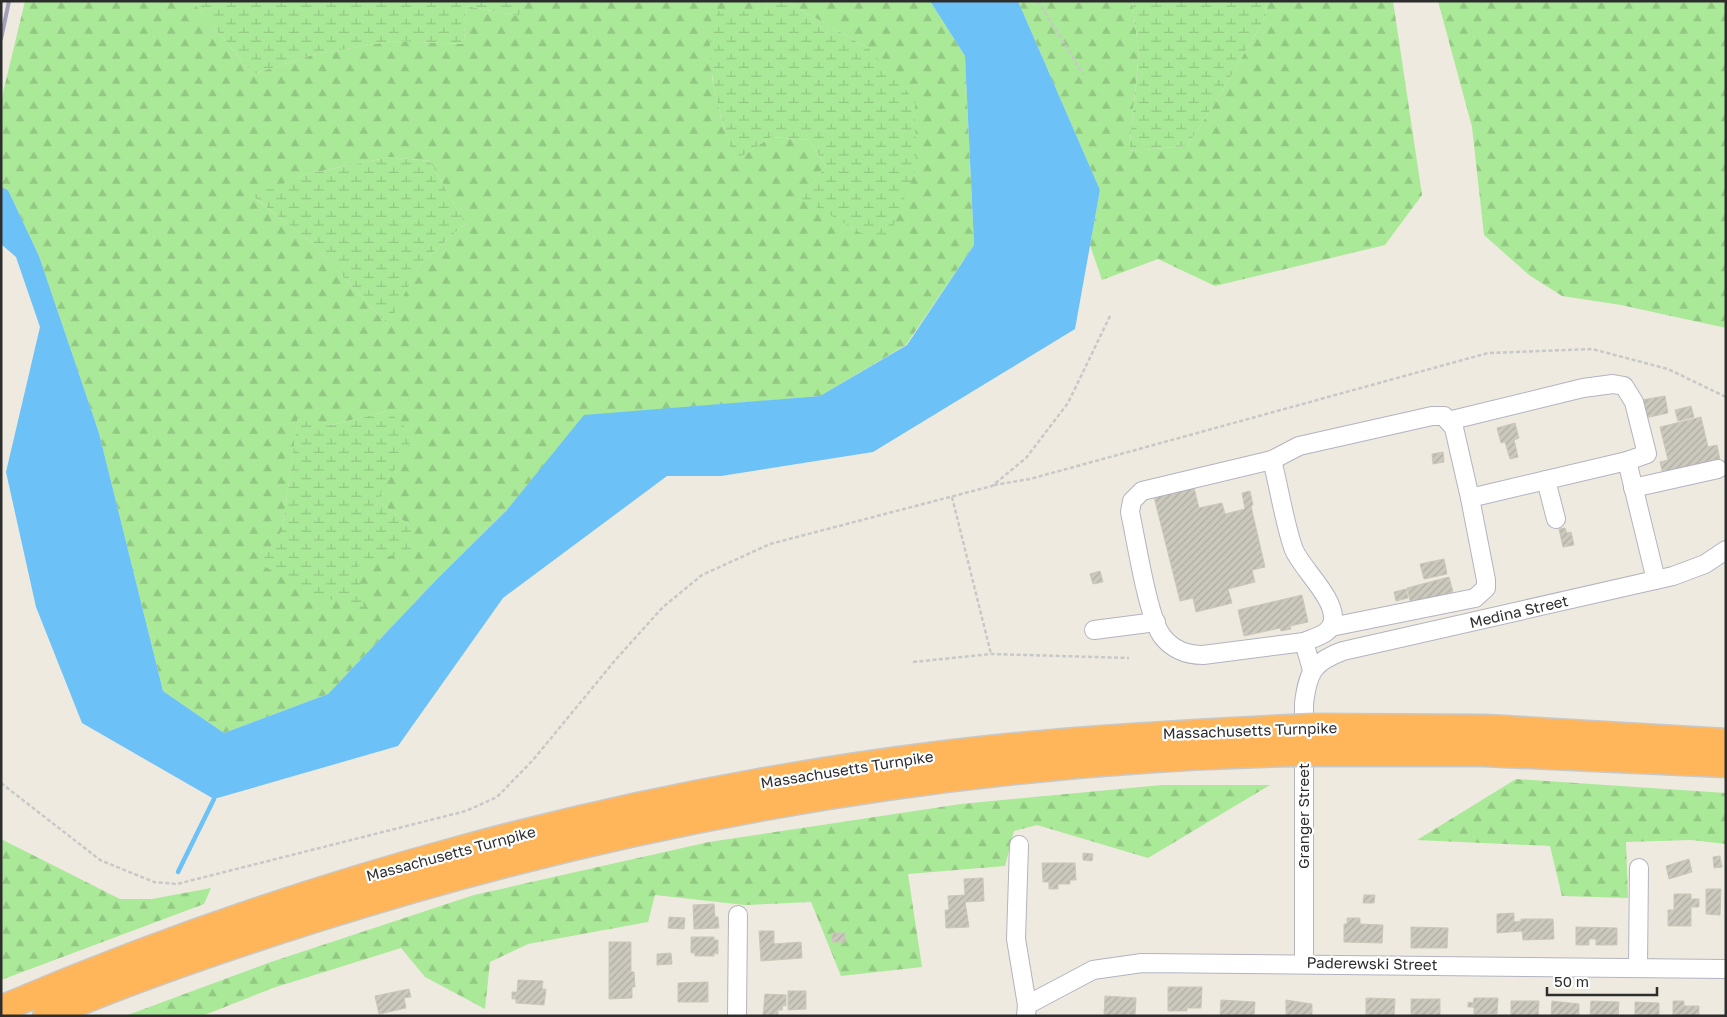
<svg xmlns="http://www.w3.org/2000/svg" width="1727" height="1017" viewBox="0 0 1727 1017" font-family="'Golos Text',sans-serif">
<style>
.forest{fill:url(#forest-firs);fill-rule:evenodd}
.wetland{fill:url(#wetland-marsh)}
.water{fill:#6cc1f7}
.lines{fill:none;stroke-linecap:round;stroke-linejoin:round}
.stream{stroke:#6cc1f7;stroke-width:4.5}
.building{fill:url(#building-hatch);stroke:#cbc7b8}
.minor-casing{stroke:#b3b3c1;stroke-width:20}
.highway-casing{stroke:#c8c8c8;stroke-width:29}
.path{stroke:#c8c8c8;stroke-width:2.5;stroke-dasharray:4 2.5;stroke-linecap:butt}
.minor{stroke:#fff;stroke-width:18}
.highway{stroke:#ffb65a;stroke-width:26}
.rail{stroke:#a0a1b8;stroke-width:4}
.highway-bridge-casing{stroke:#c8c8c8;stroke-width:29;stroke-linecap:butt}
.highway-bridge{stroke:#ffb65a;stroke-width:26}
.labels{text-anchor:middle;stroke-width:4.5;stroke-linejoin:round;paint-order:stroke}
.street-label{font-size:15px;fill:#2d2d2d;stroke:#fff}
</style>
<defs>
<pattern id="forest-firs" width="22" height="20" patternUnits="userSpaceOnUse" patternTransform="scale(1.25)"><rect width="22" height="20" fill="#aae998"/><path d="M5 1l3.5 6h-7zM16 11l3.5 6h-7z" fill="#93c883"/></pattern>
<pattern id="wetland-marsh" width="20" height="14" patternUnits="userSpaceOnUse" patternTransform="scale(1.25)"><rect width="20" height="14" fill="#aae998"/><path d="M1 5h8M5 5V1M11 12h8M15 12V8" fill="none" stroke="#93c883"/></pattern>
<pattern id="building-hatch" width="6" height="6" patternUnits="userSpaceOnUse" patternTransform="scale(1.25)"><rect width="6" height="6" fill="#cbc8bd"/><path d="M-1 1l2-2M0 6l6-6M5 7l2-2" fill="none" stroke="#afaca3"/></pattern>
</defs>
<rect width="100%" height="100%" fill="#efeadf"/>
<g class="forest">
<path d="M25,1h167l61,73 59,-19 80,-14 72,3 2,-38 53,10 4,-15h244l-2,10h-47l-6,67 9,40 14,43 36,-24 38,3 17,26 -24,31 59,36 7,-185 -79,-45 2,-2h139l35,55 9,189 -68,100 -86,51 -236,20 -78,95 -69,68 -109,115 -104,39 -61,-42 -64,-258 -60,-177 -31,-66 -7,-3v-86zM390,157l40,4 35,63 -44,39 -34,61 -76,-82 -58,-45 54,-23zM388,411l-11,89 32,25 -52,42 -96,-3 21,-33 16,-113 33,7z"/>
<polygon points="1018,1 1132,1 1139,53 1129,151 1187,146 1217,100 1266,16 1265,1 1393,1 1422,195 1385,245 1215,286 1158,259 1102,280 1090,245 1100,190"/>
<polygon points="1438,1 1726,1 1726,328 1621,305 1562,296 1529,275 1484,235 1472,127"/>
<polygon points="1516,779 1726,793 1726,844 1691,840 1626,842 1628,898 1562,896 1550,846 1417,840"/>
<polygon points="1162,785 1270,785 1148,858 1037,825 1014,831 1005,866 908,874 922,967 841,976 811,902 745,905 655,895 648,922 528,944 490,962 485,1009 425,977 401,948 273,988 202,1016 125,1016 268,963 474,895 709,842 961,804"/>
<polygon points="1,839 120,899 152,899 211,888 204,904 1,980"/>
</g>
<g class="wetland">
<polygon points="192,1 523,1 519,16 466,6 464,44 392,41 312,55 253,74"/>
<path d="M767,1h24l-2,2 79,45 47,52 1,69 -27,68 -28,-4 -60,-35 25,-32 -17,-26 -38,-3 -36,24c-13,-39 -26,-78 -25,-120 0,-10 5,-21 8,-30h47z"/>
<polygon points="1132,1 1265,1 1266,16 1217,100 1187,146 1129,151 1139,53"/>
<polygon points="390,157 430,161 465,224 421,263 388,325 311,242 252,196 307,174"/>
<polygon points="388,411 414,436 377,500 409,525 414,548 357,567 364,607 317,596 260,564 282,531 298,417 331,425"/>
</g>
<polygon class="water" points="930,1 1018,1 1100,190 1075,329 873,452 721,476 667,476 503,598 398,746 214,799 82,723 36,607 6,472 40,327 16,257 1,244 1,187 8,190 39,256 99,433 163,691 224,733 328,694 437,579 506,511 584,415 820,396 907,345 974,245 965,56"/>
<g class="lines">
<polyline class="stream" points="178,872 214,799"/>
</g>
<g class="building">
<polygon points="1665,396 1668,413 1645,418 1642,400"/>
<polygon points="1691,406 1694,417 1678,421 1675,410"/>
<polygon points="1701,417 1708,447 1717,445 1720,460 1663,474 1660,462 1668,460 1660,427"/>
<polygon points="1515,423 1519,438 1514,440 1518,457 1510,459 1505,442 1501,443 1497,428"/>
<polygon points="1443,452 1444,462 1433,464 1432,454"/>
<polygon points="1194,488 1199,508 1222,503 1225,514 1245,509 1242,493 1250,491 1253,505 1251,506 1265,567 1252,570 1255,582 1228,589 1232,603 1196,612 1193,598 1180,601 1154,497"/>
<polygon points="1565,528 1567,533 1571,532 1574,545 1563,547 1559,529"/>
<polygon points="1444,559 1447,574 1424,579 1420,564"/>
<polygon points="1100,571 1103,582 1093,584 1090,574"/>
<polygon points="1449,577 1453,592 1411,604 1407,588"/>
<polygon points="1406,589 1408,598 1396,601 1394,592"/>
<polygon points="1302,595 1308,622 1290,626 1291,629 1281,631 1280,628 1244,636 1238,610"/>
<polygon points="1083,853 1093,854 1092,861 1083,860"/>
<polygon points="1720,856 1722,867 1714,868 1713,857"/>
<polygon points="1689,859 1692,872 1669,879 1666,866"/>
<polygon points="1042,863 1075,863 1076,880 1070,880 1070,884 1058,884 1058,889 1049,889 1049,882 1043,882"/>
<polygon points="983,878 984,901 965,902 969,927 946,928 945,910 949,910 948,896 965,895 964,879"/>
<polygon points="1706,889 1721,889 1720,915 1706,914"/>
<polygon points="1674,894 1691,894 1691,899 1699,899 1699,907 1691,907 1691,926 1668,926 1668,910 1674,910"/>
<polygon points="1364,895 1375,895 1374,903 1363,903"/>
<polygon points="714,904 715,917 718,917 719,928 694,929 693,905"/>
<polygon points="1514,913 1514,922 1521,921 1521,919 1553,919 1554,939 1523,940 1522,931 1497,933 1497,914"/>
<polygon points="669,917 685,918 684,929 668,928"/>
<polygon points="1347,918 1360,918 1360,924 1383,925 1382,943 1344,942 1344,924 1347,924"/>
<polygon points="1411,927 1448,928 1447,948 1411,948"/>
<polygon points="1576,927 1617,928 1617,945 1596,945 1596,939 1589,939 1589,945 1576,945"/>
<polygon points="759,931 774,931 774,944 801,942 802,958 761,961"/>
<rect x="832" y="933" width="13" height="9"/>
<polygon points="691,937 714,937 714,940 718,940 718,954 714,953 714,956 695,956 695,953 691,953"/>
<polygon points="609,942 631,942 631,972 634,972 635,987 632,987 632,998 609,999"/>
<polygon points="671,953 672,964 657,965 657,954"/>
<polygon points="518,980 543,981 542,989 546,989 544,1005 516,1003 516,999 512,999 512,992 517,992"/>
<polygon points="708,982 708,1002 678,1002 678,983"/>
<polygon points="1168,987 1202,987 1201,1008 1187,1008 1187,1011 1168,1011"/>
<polygon points="409,989 411,997 404,998 406,1008 379,1014 375,996"/>
<polygon points="788,991 806,991 806,1009 788,1010"/>
<polygon points="765,994 786,995 786,1006 783,1005 782,1010 778,1010 778,1016 763,1016"/>
<polygon points="1105,996 1136,998 1135,1015 1107,1016 1104,1014"/>
<polygon points="1366,998 1395,999 1394,1016 1366,1016"/>
<polygon points="1474,998 1498,998 1497,1014 1474,1014 1474,1007 1468,1007 1468,1002 1473,1003"/>
<rect x="1411" y="999" width="29" height="17"/>
<polygon points="1221,1000 1255,1002 1254,1016 1220,1016"/>
<polygon points="1286,1000 1312,1004 1312,1016 1286,1016"/>
<polygon points="1511,1001 1539,1001 1538,1016 1511,1016"/>
<polygon points="1552,1001 1579,1004 1579,1016 1551,1016"/>
<polygon points="1591,1001 1619,1002 1618,1016 1590,1016"/>
<polygon points="1673,1001 1684,1001 1684,1006 1699,1006 1699,1016 1673,1016"/>
<polygon points="1635,1002 1659,1003 1659,1016 1635,1016"/>
</g>
<g class="lines">
<defs>
<g id="minor">
<polyline points="1448,421 1583,388 1613,384 1624,386 1634,402 1647,454 1627,461"/>
<path d="M1272,460c7,27 13,66 22,90 9,20 41,48 39,70 -1,14 -18,17 -29,22"/>
<polyline points="1546,480 1556,519"/>
<polyline points="1633,488 1718,469"/>
<polyline points="1331,627 1475,598 1486,588 1486,580 1470,498 1627,461 1656,580"/>
<polyline points="1094,630 1156,622"/>
<path d="M1312,670l-8,-28 -101,13c-17,0 -30,-5 -41,-19 -14,-18 -26,-97 -32,-124l2,-11 10,-10 130,-31 27,-14 133,-30h12l10,12 16,70"/>
<polyline points="1019,845 1016,939 1027,1005 1026,1016"/>
<path d="M1304,963v-260c4,-31 9,-41 39,-52l330,-75 32,-12 21,-14"/>
<polyline points="1638,968 1639,868"/>
<polyline points="1027,1005 1093,970 1142,963 1726,969"/>
<polyline points="737,1016 738,915"/>
</g>
<g id="highway">
<polyline points="1314,727 1486,728 1726,742"/>
<polyline points="1315,753 1484,753 1726,764"/>
<path d="M1,1009c297,-127 616,-214 937,-254 117,-15 235,-21 353,-27"/>
<path d="M46,1016c88,-38 180,-69 272,-98 315,-100 644,-157 974,-165"/>
</g>
</defs>
<use href="#minor" class="minor-casing"/>
<use href="#highway" class="highway-casing"/>
<g class="path">
<polyline points="1038,1 1083,74"/>
<polyline points="994,485 1030,479 1488,353 1592,349 1668,369 1726,397"/>
<polyline points="952,497 991,654"/>
<polyline points="913,662 991,654 1129,658"/>
<polyline points="1,783 100,860 154,882 177,884 466,811 497,797 533,760 617,658 663,607 702,575 770,544 992,486 1026,458 1068,403 1111,314"/>
</g>
<use href="#minor" class="minor"/>
<use href="#highway" class="highway"/>
<polyline class="rail" points="1,39 9,1"/>
<defs>
<g id="highway-bridge">
<polyline points="1291,728 1314,727"/>
<polyline points="1292,753 1315,753"/>
</g>
</defs>
<use href="#highway-bridge" class="highway-bridge-casing"/>
<use href="#highway-bridge" class="highway-bridge"/>
</g>
<g class="labels">
<g class="street-label">
<text transform="translate(1519 612) rotate(-13)" y="5">Medina Street</text>
<text transform="translate(1250 731) rotate(-2)" y="5">Massachusetts Turnpike</text>
<text transform="translate(847 770) rotate(-9)" y="5">Massachusetts Turnpike</text>
<text transform="translate(1304 816) rotate(-90)" y="5">Granger Street</text>
<text transform="translate(451 854) rotate(-15)" y="5">Massachusetts Turnpike</text>
<text transform="translate(1372 964) rotate(1)" y="5">Paderewski Street</text>
</g>
</g>
<rect width="1727" height="1017" fill="none" stroke="#2d2d2d" stroke-width="5"/>
<path d="M1547 987v8h110v-8" fill="none" stroke="#2d2d2d" stroke-width="2.5"/>
<text x="1554" y="987" font-size="15" fill="#2d2d2d" stroke="#ffffff" stroke-width="4" paint-order="stroke">50 m</text>
</svg>
